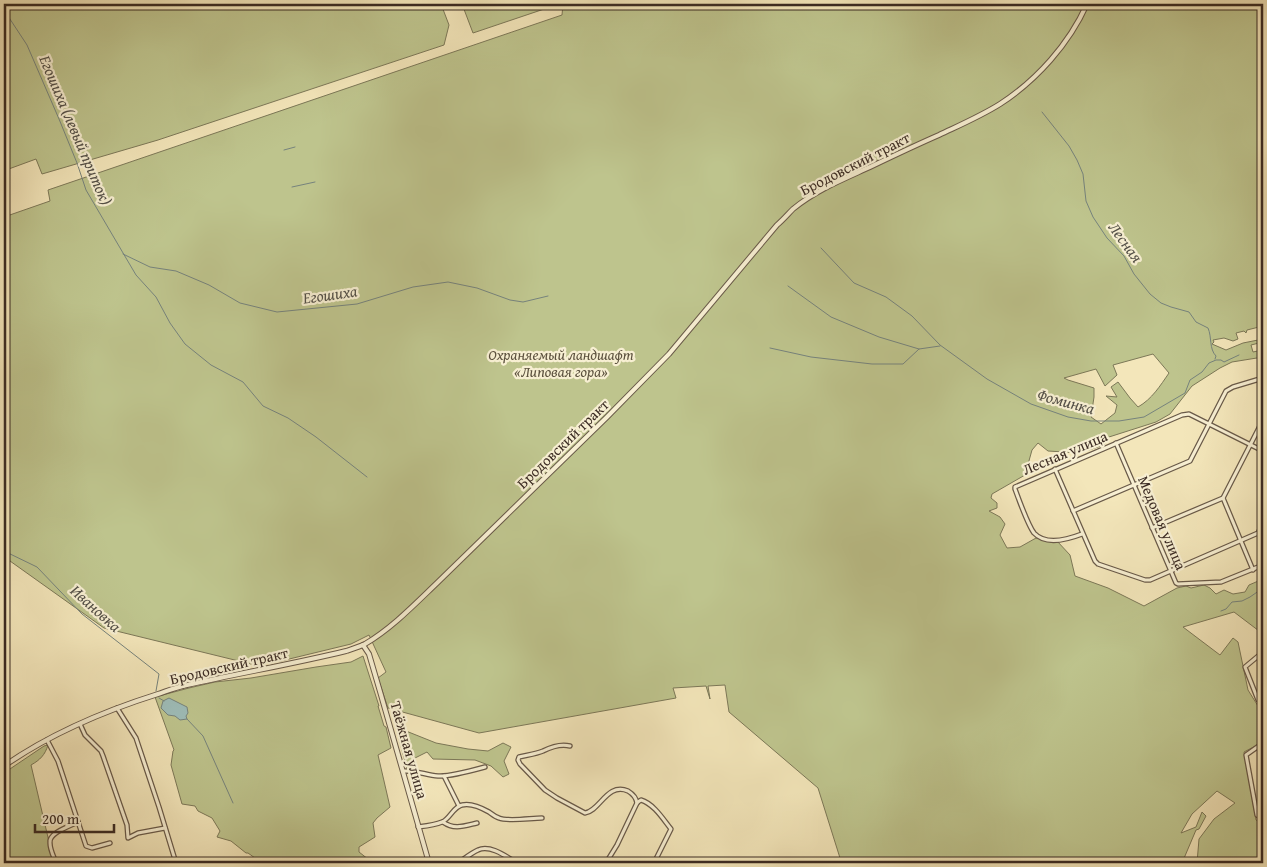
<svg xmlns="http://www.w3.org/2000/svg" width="1267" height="867" viewBox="0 0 1267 867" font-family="'Gentium Book Plus',serif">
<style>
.green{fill:#bec48d;stroke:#7c7858;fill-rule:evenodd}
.water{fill:#9ebdb9;stroke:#76837d}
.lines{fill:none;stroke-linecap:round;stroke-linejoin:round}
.stream{stroke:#76837d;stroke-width:1}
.minor-casing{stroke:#695a49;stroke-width:5.5}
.tertiary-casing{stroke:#695a49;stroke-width:6}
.minor{stroke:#f7efd2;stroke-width:3}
.tertiary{stroke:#f7efd2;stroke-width:4}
.labels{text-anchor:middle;stroke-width:4.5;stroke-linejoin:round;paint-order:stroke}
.street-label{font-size:15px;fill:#3b2b23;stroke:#f7efd2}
.park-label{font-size:15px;font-style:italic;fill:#5c513e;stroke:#f7efd2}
.water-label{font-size:16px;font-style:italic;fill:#545048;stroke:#f7efd2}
</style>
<rect width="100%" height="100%" fill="#f3e6ba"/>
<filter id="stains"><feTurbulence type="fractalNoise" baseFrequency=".004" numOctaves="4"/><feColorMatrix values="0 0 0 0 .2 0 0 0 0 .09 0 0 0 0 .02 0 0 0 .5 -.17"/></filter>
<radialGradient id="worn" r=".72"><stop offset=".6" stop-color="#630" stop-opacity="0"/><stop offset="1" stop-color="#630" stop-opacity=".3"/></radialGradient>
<g class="green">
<polygon points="4,4 441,4 449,25 444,45 158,140 42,174 36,159 6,170 4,162"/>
<polygon points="462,4 559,4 473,33"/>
<path d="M563,4h700v322l-16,4 -1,3 -2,-2 -8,2 2,6 -5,2 -9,-3 -11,2 1,2 -2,2 14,6 17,-7 20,-4v3l-12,3 2,7 9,-2 1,1v6l-31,5 -12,6 -28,18 -22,28 -14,8 -47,15 -5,8 -24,8 -32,-2 -10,-8 -6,7 -7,25 -33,19 -1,4 6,5v5l-8,3 11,6 5,7 -5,11 7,13 13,-1 16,-9 21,3 13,14 5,21 33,12 36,18 33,-18 9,-2 5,2 13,-3 6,3 6,6 8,-4 9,4 12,-2 4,-7 14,-6v55l-29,-22 -51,15 37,28 13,-17 5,4 10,48 15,24v28l-19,10 12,68 7,5v38h-66l2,-24 15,-20 21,-16 -18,-12 -25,23 -11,19 15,-6 6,-15 4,4 -7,13 -3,1 -14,33h-17l-7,-3 1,3h-337l18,-5 -22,-70 -89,-76 -4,-27 -17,1 2,13 -4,-13 -33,2 3,10 -197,35 -91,-25 -10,-30 8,-6 -17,-37 -18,9 -70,17 -15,-1 -15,4 -147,-36 -94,-67 -6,-7v-337l46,-16 -2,-11 514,-175zM1153,354l16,19c-9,13 -17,26 -31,34l-8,-9 -12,-16 -7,5 6,10 -11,-1 11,9 -2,8 -14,11 -10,-7 3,-20v-9l-26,-8 -4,-2 32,-9 9,17 12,-11 -4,-10z"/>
<polygon points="363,656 379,706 378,706 384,726 386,727 391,748 378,755 390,807 377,818 373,823 375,837 359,847 359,852 373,863 262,863 248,853 246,853 231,841 217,837 220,831 212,818 198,811 195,806 182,804 171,765 173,751 174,750 155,697 189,688 215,682 251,678 316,667 351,662"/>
<polygon points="396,727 436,743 468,749 488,751 503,743 511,747 504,761 509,774 503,777 491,766 475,760 433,759 427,752 413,759 413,769 407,769"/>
<path d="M48,745c-3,10 -8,15 -17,20l23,98h-50v-90l40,-27z"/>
</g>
<polygon class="water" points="169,698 187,707 188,713 186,716 187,719 180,720 175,716 168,715 161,708 163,701"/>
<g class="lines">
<g class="stream">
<polyline points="4,10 27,45 59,119 77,163 86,190 136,275 156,297 170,323 185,344 211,365 243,382 263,406 288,418 316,437 367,477"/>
<path d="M1042,112l27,34 8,14 6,14 3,27 7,16 14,21 17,18 10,18 16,20 11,9 10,4 18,5 7,10 12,6c4,9 1,21 8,28l-1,3"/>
<polyline points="284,150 295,147"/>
<polyline points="292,187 315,182"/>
<polyline points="821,248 854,283 886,297 912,316 940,345 987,379 1031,404 1068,417 1091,421 1119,421 1144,417 1185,393 1190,380 1202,372 1209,363 1216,360 1221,360 1224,362 1239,355"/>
<polyline points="123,254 150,267 176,271 209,285 240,303 277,312 357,304 413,287 448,282 477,288 510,300 523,302 548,296"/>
<polyline points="788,286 831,317 879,337 919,349"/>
<polyline points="770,348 811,357 872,364 903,364 919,349 940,346"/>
<polyline points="4,551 37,567 82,614 159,674 156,691"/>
<polyline points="1221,611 1226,609 1232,602 1242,601 1250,597 1263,588"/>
<polyline points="159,698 164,701"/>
<polyline points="187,719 203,736 233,803"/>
</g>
<defs>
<g id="minor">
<polyline points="1116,443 1176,583 1178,584 1221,582 1263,565"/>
<polyline points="1055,469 1095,561 1098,564 1145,580 1150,580 1258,533 1263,523"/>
<polyline points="1223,498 1253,570"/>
<polyline points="1073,511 1190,461 1226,391 1233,387 1263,378"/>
<polyline points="1152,528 1223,498 1263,420"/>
<path d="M1082,534c-13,5 -36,12 -48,-1 -6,-8 -15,-33 -19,-44v-2l167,-72 7,-1 74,37"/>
<polyline points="1263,652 1245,667 1258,700 1263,700"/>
<polyline points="117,708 136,738 159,807 176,863"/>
<polyline points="80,724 85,735 101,751 103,756 127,825 128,838 138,833 165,828"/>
<polyline points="47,740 58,761 86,846 92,848 110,843"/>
<polyline points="1263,743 1246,755 1257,815 1263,820"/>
<path d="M570,746c-8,-2 -19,1 -27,5 -7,3 -16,4 -24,6l-1,3 2,4 25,26 12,8 28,15c15,-2 22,-31 43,-22 5,3 8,6 9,12"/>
<path d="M403,771c12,-1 23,4 35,5 10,1 36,-6 47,-9"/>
<polyline points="444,776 459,806"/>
<path d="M638,802l3,-2c13,4 22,19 30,29l-17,34"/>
<path d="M443,822c11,8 21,4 34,1"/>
<path d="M418,827c8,-1 17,-2 24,-5 8,-3 11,-15 20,-17 8,-2 20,3 27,7 3,2 6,5 10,6 9,4 32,0 43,0"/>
<polyline points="609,858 617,845 637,803"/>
<polyline points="198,862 199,863"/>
<path d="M56,863c-2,-6 -6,-13 -6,-20 -2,-10 20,-17 28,-21"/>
<path d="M458,863c6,-4 13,-10 20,-13 12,-6 29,7 39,13"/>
</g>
<g id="tertiary">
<polyline points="363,645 369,654 381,695 429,863"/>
<path d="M4,766c46,-32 100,-55 154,-72 9,-3 19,-7 29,-9 53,-12 106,-21 159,-34 6,-2 13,-4 19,-7 27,-16 49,-39 72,-61l170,-166 62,-63 108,-129c6,-5 11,-11 16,-16 23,-19 51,-30 77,-42 23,-11 46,-22 69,-32 21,-10 42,-19 61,-31 37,-24 69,-60 87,-100"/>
</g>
</defs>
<use href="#minor" class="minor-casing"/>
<use href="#tertiary" class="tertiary-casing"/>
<use href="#minor" class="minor"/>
<use href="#tertiary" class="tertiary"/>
</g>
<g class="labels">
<g class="street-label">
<text transform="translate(855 164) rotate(-27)" y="5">Бродовский тракт</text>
<text transform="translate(563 444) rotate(-44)" y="5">Бродовский тракт</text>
<text transform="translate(1065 453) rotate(-23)" y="5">Лесная улица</text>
<text transform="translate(1162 523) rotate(67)" y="5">Медовая улица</text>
<text transform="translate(229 666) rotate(-13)" y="5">Бродовский тракт</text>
<text transform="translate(409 750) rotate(74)" y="5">Таёжная улица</text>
</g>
<g class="park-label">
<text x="561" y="360">Охраняемый ландшафт<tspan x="561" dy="17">«Липовая гора»</tspan></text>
</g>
<g class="water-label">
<text transform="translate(76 130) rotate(67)" y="6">Егошиха (левый приток)</text>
<text transform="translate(1126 242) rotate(54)" y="6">Лесная</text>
<text transform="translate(330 294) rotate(-8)" y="6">Егошиха</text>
<text transform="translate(1066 401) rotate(15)" y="6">Фоминка</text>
<text transform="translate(96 608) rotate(42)" y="6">Ивановка</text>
</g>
</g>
<rect width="1267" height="867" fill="none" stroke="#f3e6ba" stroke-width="20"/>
<rect x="5" y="5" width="1257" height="857" fill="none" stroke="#3b2b23" stroke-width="2.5"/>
<rect x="10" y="10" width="1247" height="847" fill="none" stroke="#3b2b23"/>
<path d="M35 824v8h79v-8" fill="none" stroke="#3b2b23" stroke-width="2.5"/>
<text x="42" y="824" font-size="15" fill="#3b2b23" stroke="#f7efd2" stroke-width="4" paint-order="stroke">200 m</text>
<rect width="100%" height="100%" filter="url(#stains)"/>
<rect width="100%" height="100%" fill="url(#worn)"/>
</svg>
